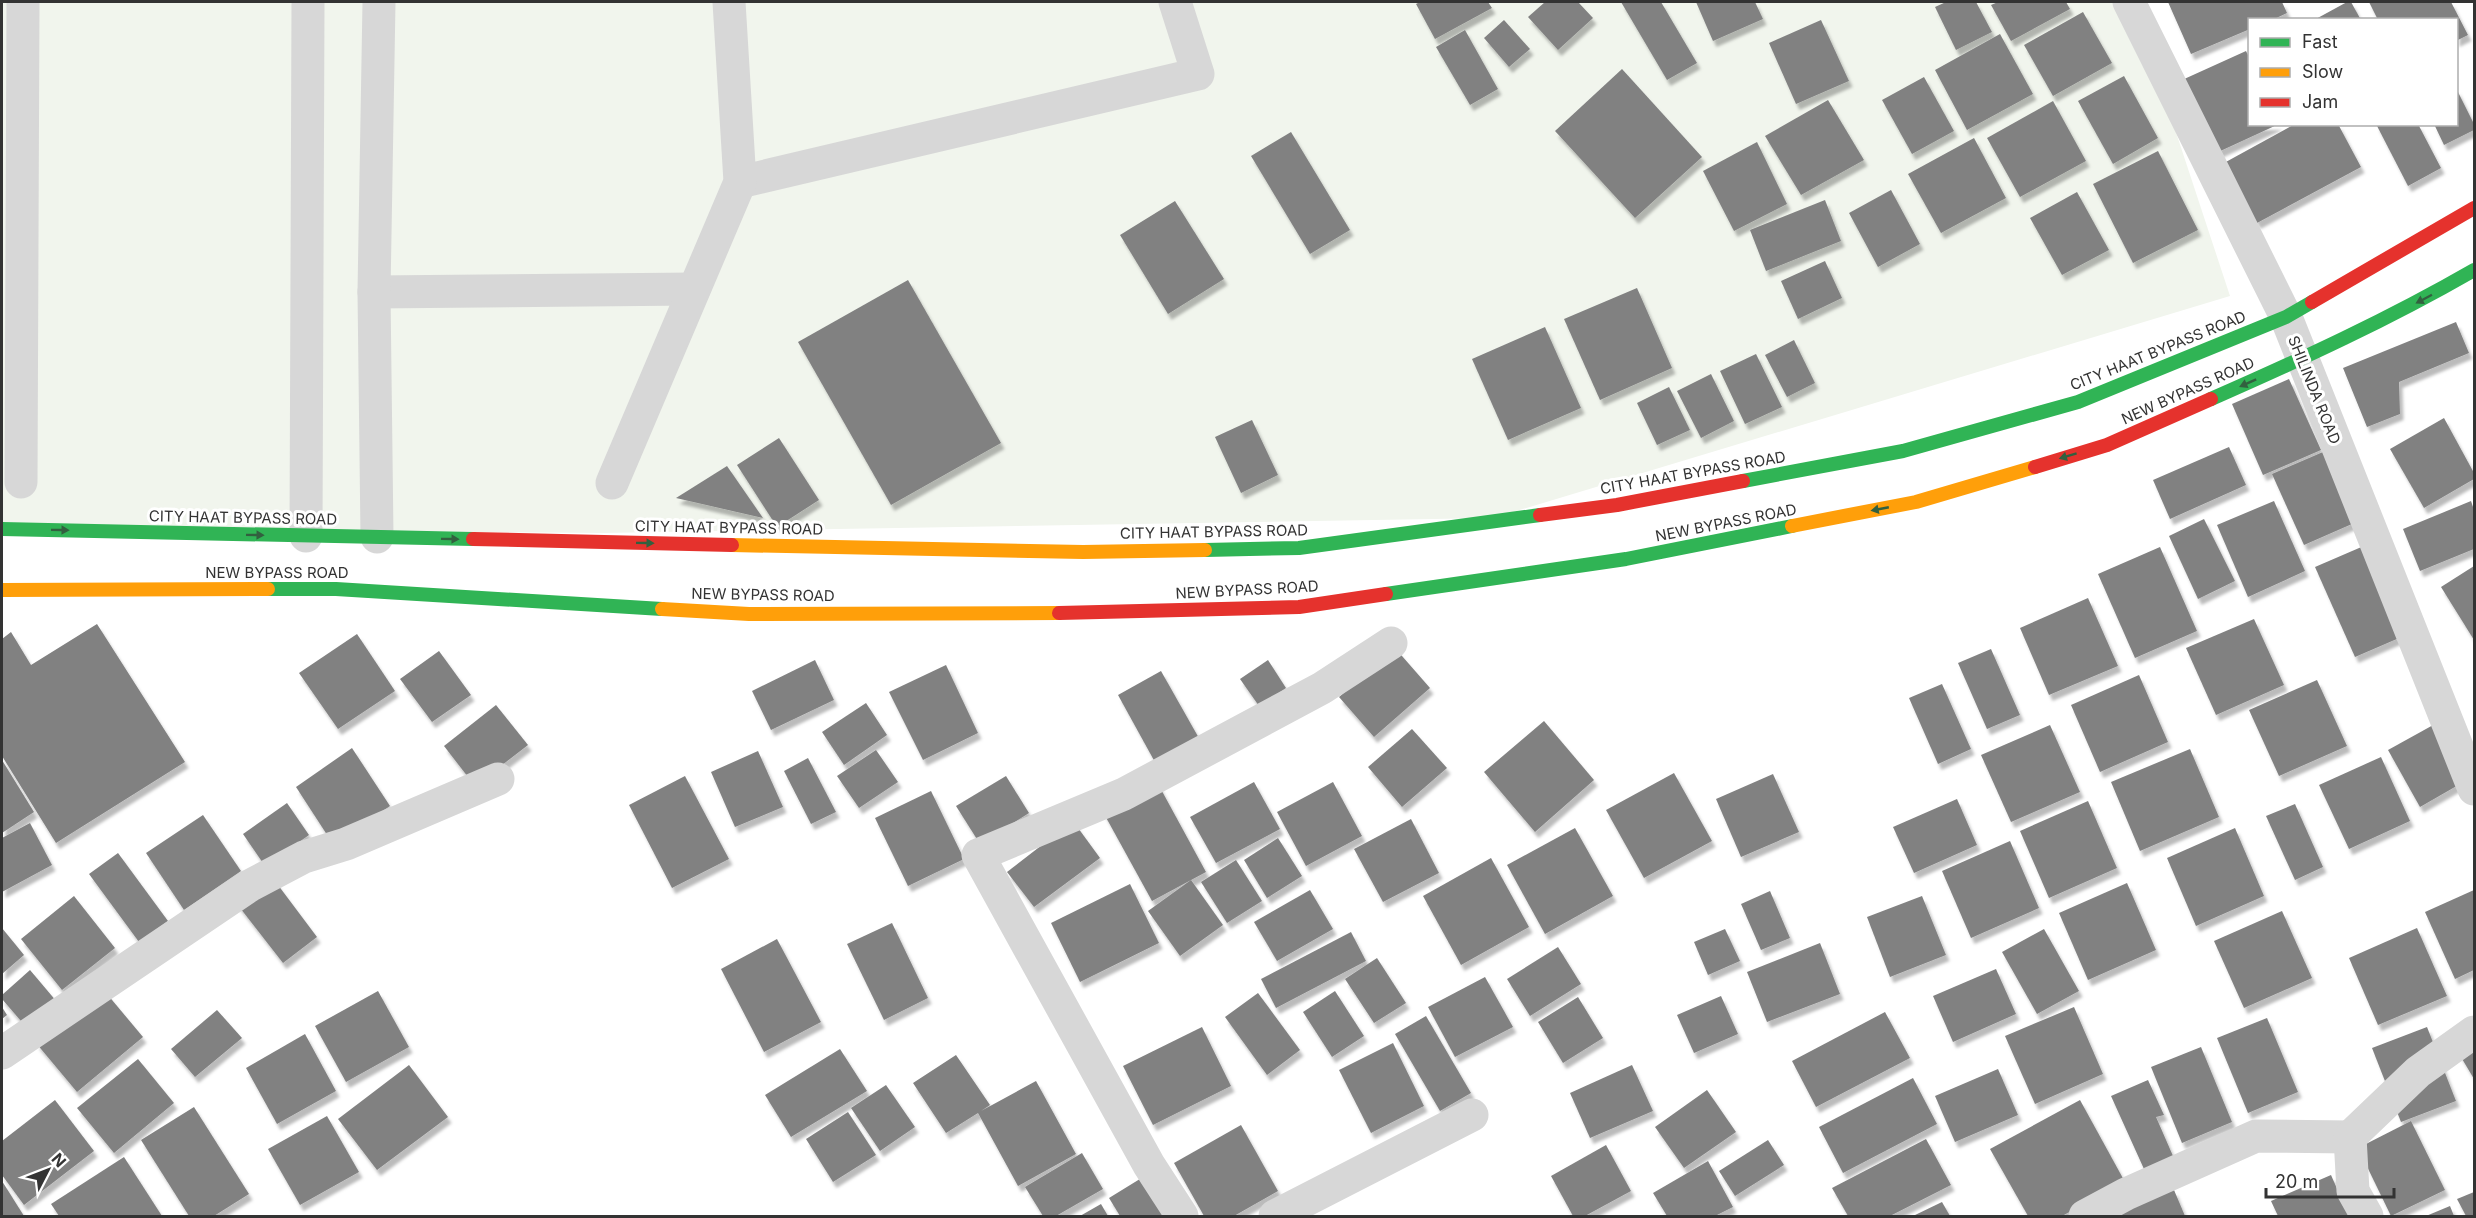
<svg xmlns="http://www.w3.org/2000/svg" width="2476" height="1218" viewBox="0 0 2476 1218" font-family="Inter,sans-serif">
<style>
.green{fill:#f1f5ed}
.building{fill:#818181;filter:url(#shadow)}
.lines{fill:none;stroke-linecap:round;stroke-linejoin:round}
.street{stroke:#d7d7d7;stroke-width:33}
.fast{stroke:#30b455;stroke-width:14}
.slow{stroke:#ff9f0a;stroke-width:14}
.jam{stroke:#e5322d;stroke-width:14}
.oneway{fill:#32603f}
.labels{text-anchor:middle;stroke-width:6;stroke-linejoin:round;paint-order:stroke}
.street-label{font-size:15px;fill:#333;stroke:#fff}
</style>
<defs>
<filter id="shadow"><feDropShadow dx="3.5" dy="6" stdDeviation="1.5" flood-color="#0004"/></filter>
</defs>
<rect width="100%" height="100%" fill="#fff"/>
<polygon class="green" points="2,2 2133,2 2230,296 1493,518 602,533 2,528"/>
<g class="building">
<polygon points="1420,2 1488,2 1492,8 1435,39 1416,4"/>
<polygon points="1545,2 1578,2 1593,18 1558,50 1528,17"/>
<polygon points="1621,2 1661,2 1697,63 1667,80"/>
<polygon points="1696,2 1755,2 1763,19 1713,41"/>
<polygon points="1946,2 1976,2 1992,32 1956,50 1935,7"/>
<polygon points="1998,2 2066,2 2070,9 2011,41 1991,5"/>
<polygon points="2168,2 2282,2 2287,13 2272,20 2250,20 2250,29 2191,54"/>
<polygon points="2347,2 2351,2 2361,20 2314,20"/>
<polygon points="2369,2 2451,2 2468,35 2456,41 2456,20 2378,20"/>
<polygon points="2083,12 2112,63 2053,96 2024,45"/>
<polygon points="1504,20 1530,49 1509,67 1484,38"/>
<polygon points="1821,20 1849,81 1796,104 1769,43"/>
<polygon points="1465,30 1498,89 1470,105 1436,47"/>
<polygon points="2000,34 2033,94 1967,130 1935,70"/>
<polygon points="2246,51 2250,59 2250,124 2279,124 2216,153 2182,80"/>
<polygon points="1622,69 1702,157 1635,218 1555,131"/>
<polygon points="2124,76 2158,138 2113,164 2078,101"/>
<polygon points="1924,77 1954,131 1912,154 1882,100"/>
<polygon points="2456,88 2474,124 2474,130 2444,145 2434,124 2456,124"/>
<polygon points="1828,100 1864,160 1801,195 1765,136"/>
<polygon points="2053,101 2086,161 2020,197 1987,138"/>
<polygon points="2295,124 2338,124 2361,167 2257,223 2224,163"/>
<polygon points="2376,124 2418,124 2441,168 2408,186"/>
<polygon points="1291,132 1350,230 1310,254 1251,156"/>
<polygon points="1974,138 2006,198 1941,233 1908,174"/>
<polygon points="1757,142 1787,204 1734,231 1703,171"/>
<polygon points="2158,151 2198,230 2133,263 2093,184"/>
<polygon points="1891,190 1920,244 1878,267 1849,213"/>
<polygon points="2077,192 2109,250 2062,275 2030,218"/>
<polygon points="1825,200 1841,241 1766,271 1750,230"/>
<polygon points="1175,201 1224,279 1168,314 1120,235"/>
<polygon points="1825,261 1842,298 1798,319 1781,281"/>
<polygon points="908,280 1001,443 891,505 798,342"/>
<polygon points="1637,288 1672,368 1600,400 1564,319"/>
<polygon points="2456,322 2469,353 2399,382 2400,414 2367,427 2343,368"/>
<polygon points="1545,327 1581,408 1508,440 1472,359"/>
<polygon points="1794,340 1815,383 1787,397 1765,355"/>
<polygon points="1756,354 1782,407 1745,424 1720,371"/>
<polygon points="1711,374 1734,421 1701,438 1677,391"/>
<polygon points="2289,379 2321,450 2263,475 2232,404"/>
<polygon points="1669,387 1690,430 1657,445 1637,403"/>
<polygon points="2444,418 2474,473 2474,479 2424,508 2390,449"/>
<polygon points="1252,420 1278,475 1241,493 1215,437"/>
<polygon points="779,438 819,500 777,527 737,465"/>
<polygon points="2229,447 2246,485 2170,519 2153,480"/>
<polygon points="2330,449 2361,520 2304,545 2272,474"/>
<polygon points="727,466 763,518 676,498"/>
<polygon points="2274,501 2305,571 2248,597 2217,525"/>
<polygon points="2471,501 2474,510 2474,549 2420,571 2403,529"/>
<polygon points="2204,519 2235,581 2198,599 2169,536"/>
<polygon points="2366,545 2406,635 2355,657 2315,567"/>
<polygon points="2160,547 2197,631 2135,658 2098,574"/>
<polygon points="2474,566 2474,640 2441,587"/>
<polygon points="2088,598 2118,666 2049,695 2020,628"/>
<polygon points="2254,619 2284,685 2216,715 2186,648"/>
<polygon points="97,624 185,762 56,843 2,756 2,639 11,632 31,665"/>
<polygon points="357,634 395,691 338,729 299,673"/>
<polygon points="1395,648 1430,688 1374,737 1339,697"/>
<polygon points="1991,649 2020,715 1987,729 1958,663"/>
<polygon points="439,651 471,695 432,722 400,679"/>
<polygon points="815,660 834,700 771,730 752,691"/>
<polygon points="1268,660 1286,688 1259,706 1240,679"/>
<polygon points="946,665 978,733 923,760 889,692"/>
<polygon points="1161,671 1200,740 1156,764 1118,695"/>
<polygon points="2139,675 2168,742 2100,772 2071,705"/>
<polygon points="2317,680 2347,746 2279,776 2249,710"/>
<polygon points="1942,684 1971,749 1938,764 1909,698"/>
<polygon points="866,703 887,735 844,765 822,732"/>
<polygon points="496,705 528,745 475,786 444,746"/>
<polygon points="1544,721 1594,780 1535,832 1484,772"/>
<polygon points="2435,724 2467,780 2420,807 2388,750"/>
<polygon points="2050,725 2080,792 2011,822 1981,755"/>
<polygon points="1412,729 1447,768 1402,807 1368,767"/>
<polygon points="352,748 390,806 333,844 296,787"/>
<polygon points="2190,749 2219,817 2140,851 2111,782"/>
<polygon points="876,750 898,782 859,808 837,776"/>
<polygon points="758,751 783,807 735,827 711,772"/>
<polygon points="2381,757 2410,821 2349,849 2319,785"/>
<polygon points="808,758 836,812 811,824 784,771"/>
<polygon points="2,760 34,812 2,833"/>
<polygon points="1674,773 1712,841 1644,878 1606,810"/>
<polygon points="1773,774 1799,832 1741,857 1716,799"/>
<polygon points="685,776 729,859 672,888 629,805"/>
<polygon points="1006,776 1029,813 980,844 956,806"/>
<polygon points="1157,782 1206,872 1152,901 1103,812"/>
<polygon points="1254,782 1280,829 1216,863 1190,817"/>
<polygon points="1333,782 1362,836 1306,866 1277,812"/>
<polygon points="931,791 964,859 908,886 875,818"/>
<polygon points="1957,799 1977,845 1914,873 1893,827"/>
<polygon points="2088,801 2117,868 2049,898 2020,831"/>
<polygon points="287,803 309,835 265,866 243,834"/>
<polygon points="2295,804 2323,867 2295,880 2266,816"/>
<polygon points="203,815 241,871 184,910 146,853"/>
<polygon points="1411,819 1439,873 1383,902 1354,849"/>
<polygon points="1073,821 1100,858 1034,907 1007,872"/>
<polygon points="30,823 52,865 2,892 2,838"/>
<polygon points="1575,828 1613,896 1545,934 1507,865"/>
<polygon points="2235,828 2264,896 2196,926 2167,858"/>
<polygon points="1278,838 1302,876 1267,898 1244,860"/>
<polygon points="2010,841 2039,908 1971,938 1942,871"/>
<polygon points="118,853 168,921 139,942 89,874"/>
<polygon points="1491,858 1529,927 1461,965 1423,896"/>
<polygon points="1236,860 1262,901 1227,923 1201,882"/>
<polygon points="272,877 317,937 283,963 237,904"/>
<polygon points="1191,880 1223,925 1180,956 1148,911"/>
<polygon points="2127,883 2156,950 2088,980 2059,913"/>
<polygon points="1130,884 1159,943 1080,982 1051,923"/>
<polygon points="1310,890 1333,929 1277,961 1254,922"/>
<polygon points="2474,890 2474,970 2455,979 2425,912"/>
<polygon points="1770,891 1790,938 1761,950 1741,904"/>
<polygon points="74,896 115,948 62,990 21,939"/>
<polygon points="1922,896 1946,955 1890,977 1867,917"/>
<polygon points="2282,911 2312,978 2244,1008 2214,941"/>
<polygon points="892,923 928,998 884,1020 847,944"/>
<polygon points="2,928 24,955 2,974"/>
<polygon points="2417,928 2447,996 2378,1025 2349,958"/>
<polygon points="1725,929 1740,961 1708,975 1694,942"/>
<polygon points="2044,929 2079,991 2037,1014 2002,952"/>
<polygon points="1351,932 1366,961 1276,1008 1261,979"/>
<polygon points="777,939 821,1022 764,1052 721,969"/>
<polygon points="1820,943 1840,994 1767,1022 1747,972"/>
<polygon points="1558,947 1581,984 1530,1016 1507,979"/>
<polygon points="1377,958 1406,1003 1374,1023 1345,979"/>
<polygon points="1996,969 2016,1014 1953,1042 1933,996"/>
<polygon points="30,970 57,1002 27,1028 2,999 2,995"/>
<polygon points="1485,977 1513,1027 1455,1057 1428,1007"/>
<polygon points="102,988 143,1037 77,1092 36,1043"/>
<polygon points="378,991 409,1047 346,1082 315,1026"/>
<polygon points="1335,991 1364,1036 1332,1057 1303,1012"/>
<polygon points="1258,993 1300,1050 1267,1075 1225,1017"/>
<polygon points="1721,996 1738,1034 1694,1053 1677,1015"/>
<polygon points="1578,997 1603,1038 1563,1063 1538,1022"/>
<polygon points="2,1007 7,1015 2,1019"/>
<polygon points="2074,1007 2103,1074 2035,1104 2005,1036"/>
<polygon points="217,1010 242,1038 195,1077 171,1049"/>
<polygon points="1885,1012 1910,1058 1816,1107 1792,1061"/>
<polygon points="1426,1016 1471,1093 1440,1111 1395,1034"/>
<polygon points="2267,1018 2298,1092 2248,1113 2217,1038"/>
<polygon points="1202,1027 1231,1086 1153,1125 1123,1066"/>
<polygon points="2427,1027 2456,1101 2401,1122 2372,1048"/>
<polygon points="305,1034 336,1091 277,1124 246,1068"/>
<polygon points="2474,1041 2474,1079 2458,1052"/>
<polygon points="1393,1043 1424,1106 1371,1133 1339,1070"/>
<polygon points="2201,1047 2232,1122 2182,1143 2151,1067"/>
<polygon points="840,1049 867,1091 791,1137 765,1095"/>
<polygon points="956,1055 990,1105 981,1111 1036,1081 1076,1154 1018,1186 978,1113 946,1133 913,1083"/>
<polygon points="138,1059 174,1103 114,1153 77,1108"/>
<polygon points="409,1065 448,1117 377,1170 338,1119"/>
<polygon points="1632,1065 1653,1111 1590,1138 1570,1093"/>
<polygon points="1998,1069 2018,1115 1955,1142 1935,1096"/>
<polygon points="1913,1078 1937,1124 1843,1173 1819,1127"/>
<polygon points="2148,1080 2164,1115 2156,1117 2173,1156 2144,1169 2111,1096"/>
<polygon points="886,1085 915,1127 880,1151 851,1108"/>
<polygon points="1707,1090 1736,1132 1684,1168 1655,1127"/>
<polygon points="55,1100 94,1151 24,1205 2,1175 2,1141"/>
<polygon points="2080,1100 2125,1182 2062,1216 2028,1216 1990,1149"/>
<polygon points="194,1107 249,1194 214,1216 189,1216 141,1140"/>
<polygon points="848,1112 876,1155 833,1182 806,1139"/>
<polygon points="327,1116 359,1172 300,1205 268,1149"/>
<polygon points="2411,1121 2445,1190 2391,1216 2358,1148"/>
<polygon points="1241,1125 1278,1191 1234,1216 1204,1216 1174,1163"/>
<polygon points="1926,1139 1951,1185 1890,1216 1848,1216 1832,1188"/>
<polygon points="1768,1140 1784,1165 1735,1196 1719,1171"/>
<polygon points="1606,1145 1631,1191 1585,1216 1573,1216 1551,1176"/>
<polygon points="1082,1153 1103,1189 1056,1216 1043,1216 1025,1187"/>
<polygon points="124,1157 162,1216 59,1216 51,1204"/>
<polygon points="1708,1161 1733,1207 1715,1216 1667,1216 1653,1193"/>
<polygon points="1148,1174 1174,1216 1120,1216 1109,1198"/>
<polygon points="2331,1175 2349,1216 2278,1216 2271,1201"/>
<polygon points="2,1181 24,1216 2,1216"/>
<polygon points="2174,1190 2185,1216 2107,1216"/>
<polygon points="2474,1192 2474,1216 2466,1216 2457,1199"/>
<polygon points="1942,1202 1950,1216 1913,1216"/>
<polygon points="1101,1204 1108,1216 1080,1216"/>
<polygon points="2450,1206 2454,1216 2426,1216"/>
</g>
<g class="lines">
<g class="street">
<polyline points="2129,2 2286,317 2474,789"/>
<polyline points="740,182 1198,74 1175,2"/>
<polyline points="374,292 694,289"/>
<polyline points="21,482 23,2"/>
<polyline points="612,483 740,182 729,2"/>
<polyline points="306,536 308,2"/>
<polyline points="377,537 374,292 379,2"/>
<polyline points="2,1053 249,886 304,857 346,844 498,779"/>
<polyline points="1182,1216 1149,1165 978,855 1124,794 1322,688 1391,643"/>
<polyline points="1275,1216 1472,1115"/>
<polyline points="2085,1216 2126,1194 2256,1136 2350,1137"/>
<polyline points="2367,1216 2353,1191 2350,1137 2418,1072 2474,1032"/>
</g>
<g class="fast">
<path d="M2211,399c89,-39 178,-80 263,-129"/>
<polyline points="1743,481 1903,451 2078,402 2286,317 2312,302"/>
<polyline points="2,529 473,539"/>
<polyline points="1205,550 1299,548 1540,515"/>
<polyline points="268,589 336,589 662,609"/>
<polyline points="1386,594 1626,559 1792,526"/>
</g>
<g class="slow">
<polyline points="1792,526 1916,502 2035,467"/>
<polyline points="732,545 1083,552 1205,550"/>
<polyline points="2,590 268,589"/>
<polyline points="662,609 749,614 1059,613"/>
</g>
<g class="jam">
<polyline points="2312,302 2474,208"/>
<polyline points="2035,467 2107,445 2211,399"/>
<polyline points="1540,515 1617,505 1743,481"/>
<polyline points="473,539 732,545"/>
<polyline points="1059,613 1299,607 1386,594"/>
</g>
</g>
<defs><path id="oneway-solid" d="M-6-.8H1V-3.2L6.5 0L1 3.2V.8H-6Z" transform="scale(1.5)"/></defs>
<g class="oneway">
<use href="#oneway-solid" transform="translate(2424 299) rotate(152)"/>
<use href="#oneway-solid" transform="translate(2248 383) rotate(156)"/>
<use href="#oneway-solid" transform="translate(2068 456) rotate(163)"/>
<use href="#oneway-solid" transform="translate(1880 509) rotate(169)"/>
<use href="#oneway-solid" transform="translate(60 530) rotate(1)"/>
<use href="#oneway-solid" transform="translate(255 535) rotate(1)"/>
<use href="#oneway-solid" transform="translate(450 539) rotate(1)"/>
<use href="#oneway-solid" transform="translate(645 543) rotate(1)"/>
</g>
<g class="labels">
<g class="street-label">
<text transform="translate(2158 351) rotate(-22)" y="5">CITY HAAT BYPASS ROAD</text>
<text transform="translate(2314 390) rotate(68)" y="5">SHILINDA ROAD</text>
<text transform="translate(2188 391) rotate(-24)" y="5">NEW BYPASS ROAD</text>
<text transform="translate(1693 473) rotate(-10)" y="5">CITY HAAT BYPASS ROAD</text>
<text transform="translate(243 518) rotate(1)" y="5">CITY HAAT BYPASS ROAD</text>
<text transform="translate(1726 523) rotate(-11)" y="5">NEW BYPASS ROAD</text>
<text transform="translate(729 528) rotate(1)" y="5">CITY HAAT BYPASS ROAD</text>
<text transform="translate(1214 532) rotate(-1)" y="5">CITY HAAT BYPASS ROAD</text>
<text x="277" y="578">NEW BYPASS ROAD</text>
<text transform="translate(1247 590) rotate(-3)" y="5">NEW BYPASS ROAD</text>
<text transform="translate(763 595) rotate(1)" y="5">NEW BYPASS ROAD</text>
</g>
</g>
<rect width="2476" height="1218" fill="none" stroke="#333333" stroke-width="6"/>
<rect x="2248" y="18" width="210" height="108" fill="#ffffff" stroke="#adadad" stroke-width="1.5"/>
<rect x="2260" y="38" width="30" height="9" fill="#30b455" stroke="#adadad" stroke-width="1.5"/>
<text x="2302" y="48" font-size="18" fill="#333333">Fast</text>
<rect x="2260" y="68" width="30" height="9" fill="#ff9f0a" stroke="#adadad" stroke-width="1.5"/>
<text x="2302" y="78" font-size="18" fill="#333333">Slow</text>
<rect x="2260" y="98" width="30" height="9" fill="#e5322d" stroke="#adadad" stroke-width="1.5"/>
<text x="2302" y="108" font-size="18" fill="#333333">Jam</text>
<g transform="translate(48 1170) rotate(48)" stroke="#ffffff" stroke-width="4.5" paint-order="stroke">
<path d="M0-4.5L10 22L0 15L-10 22Z" fill="#333333"/>
<text y="-9" font-size="16" font-weight="bold" text-anchor="middle" fill="#333333">N</text>
</g>
<path d="M2266 1188v9h128v-9" fill="none" stroke="#333333" stroke-width="3"/>
<text x="2275" y="1188" font-size="18" fill="#333333" stroke="#ffffff" stroke-width="4.5" paint-order="stroke">20 m</text>
</svg>
